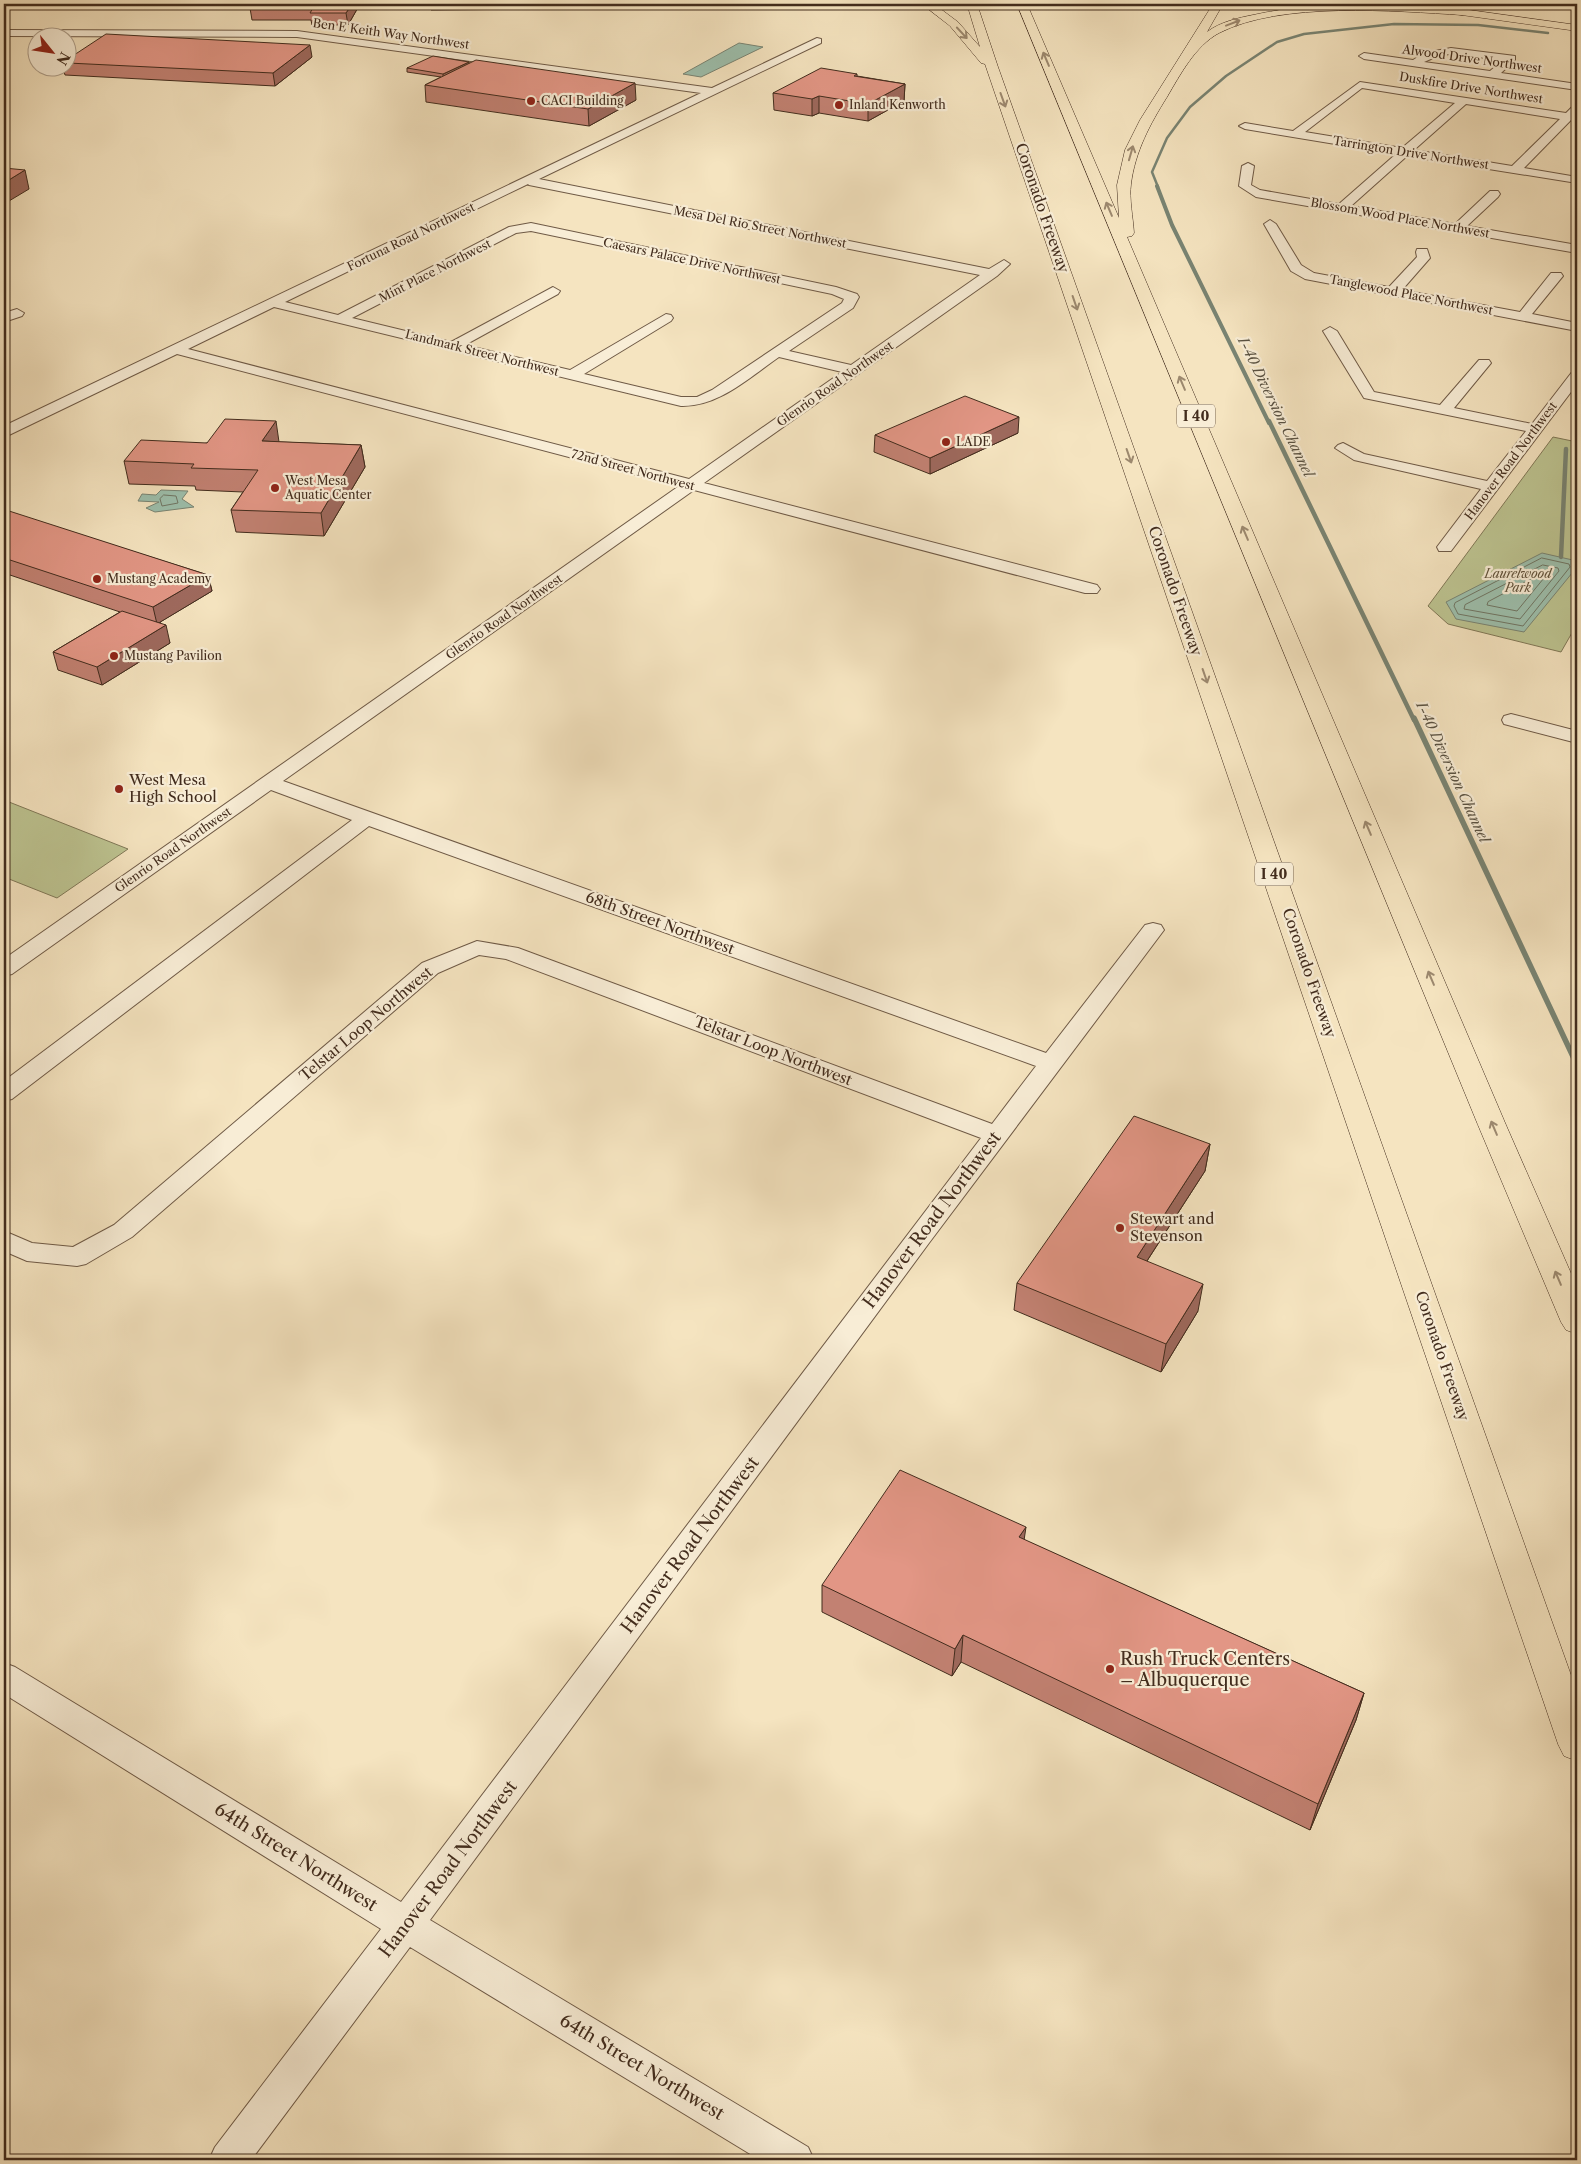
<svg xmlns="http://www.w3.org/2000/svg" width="1581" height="2164" viewBox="0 0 1581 2164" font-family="'Libre Caslon Text',serif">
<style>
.green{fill:#bdc491;stroke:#807857}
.water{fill:#9dbfac;stroke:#798473}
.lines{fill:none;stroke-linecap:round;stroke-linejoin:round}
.shore{stroke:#707664;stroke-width:1}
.stream-far3{stroke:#798473;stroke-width:2.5}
.stream-far2{stroke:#798473;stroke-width:4}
.stream-far1{stroke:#798473;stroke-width:4.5}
.stream{stroke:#798473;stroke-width:5.5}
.minor-casing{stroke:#6f5a46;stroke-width:2}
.major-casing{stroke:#422c1d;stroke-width:1}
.highway-casing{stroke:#422c1d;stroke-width:1}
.minor{fill:#f8edd6;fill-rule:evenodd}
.major{fill:#f5e4c0;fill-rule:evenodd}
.highway{fill:#f5e4c0;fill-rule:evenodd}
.wall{fill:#c28172;stroke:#422c1d}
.shaded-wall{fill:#9e695d;stroke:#422c1d}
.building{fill:#e29685;stroke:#422c1d}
.oneway{stroke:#9c886e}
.poi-dot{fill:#8f2418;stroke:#f8edd6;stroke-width:2}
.labels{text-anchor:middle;stroke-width:4.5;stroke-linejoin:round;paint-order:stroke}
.far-street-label{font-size:12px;fill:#422c1d;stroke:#f8edd6}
.far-poi-label{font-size:12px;fill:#422c1d;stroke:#f8edd6;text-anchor:start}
.far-park-label{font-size:12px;font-style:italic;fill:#61523a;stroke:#f8edd6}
.far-water-label{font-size:14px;font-style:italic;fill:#595141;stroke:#f8edd6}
.shield{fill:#f8edd6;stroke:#796654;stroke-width:1}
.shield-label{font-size:14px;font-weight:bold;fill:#422c1d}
.street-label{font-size:15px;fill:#422c1d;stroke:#f8edd6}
.poi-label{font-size:15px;fill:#422c1d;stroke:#f8edd6;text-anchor:start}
.near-street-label{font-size:18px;fill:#422c1d;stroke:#f8edd6}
.near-poi-label{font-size:18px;fill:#422c1d;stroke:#f8edd6;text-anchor:start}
</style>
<rect width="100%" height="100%" fill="#f5e4c0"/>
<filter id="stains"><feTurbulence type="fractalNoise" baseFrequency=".004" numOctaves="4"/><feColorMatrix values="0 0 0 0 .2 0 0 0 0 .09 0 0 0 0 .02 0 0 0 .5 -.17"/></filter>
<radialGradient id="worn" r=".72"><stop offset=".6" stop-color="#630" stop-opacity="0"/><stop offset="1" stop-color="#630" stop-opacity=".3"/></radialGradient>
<g class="green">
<polygon points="1553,437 1577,442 1577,624 1561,652 1448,624 1428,606"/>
<polygon points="4,800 128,849 57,898 4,877"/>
</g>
<g class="water">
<polygon points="739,43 763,47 701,77 683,74"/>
<polygon points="161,490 188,491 182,499 194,507 155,512 146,508 159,502 138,501 142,494 156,495"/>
<polygon points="1542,553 1577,561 1577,567 1524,632 1456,619 1446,602"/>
</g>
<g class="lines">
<g class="shore">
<polygon points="164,495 176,496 178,503 162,506 160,499"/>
<polygon points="1542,558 1569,564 1570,567 1523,626 1458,614 1454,606 1455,603"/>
<polygon points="1543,565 1558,568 1559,571 1520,619 1464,609 1465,605"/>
<polygon points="1541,574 1544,575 1544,578 1517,611 1487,605 1488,602"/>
</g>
<polyline class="stream-far3" points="1158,187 1152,172 1167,138 1190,107 1226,76 1277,42 1304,34 1394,24 1478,25 1548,33"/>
<polyline class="stream-far2" points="1157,186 1172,225 1269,423"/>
<g class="stream-far1">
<polyline points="1269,421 1414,720"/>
<polyline points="1561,557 1566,449"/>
</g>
<polyline class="stream" points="1414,718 1577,1065"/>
<defs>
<g id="minor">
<path d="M4,30l293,1 415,57 105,-50 4,1v4l-282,136 450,90 15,-9 6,4 -13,12 -293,207 393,102 3,4 -3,4h-12l-391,-103 -411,291 763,272 99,-128 8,-2 8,2 3,5 -235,313 -499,677 378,227 6,13h-54l-350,-213 -159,213h-42l6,-13 166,-218 -377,-235v-31l11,4 386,235 580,-764 -475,-179 -27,-4 -41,18 -306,264 -46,27 -9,2 -50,-5 -23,-10v-20l28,12 41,4 41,-22 308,-262 55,-22 41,7 474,176 44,-58 -667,-240 -357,273 -8,2v-20l348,-261 -81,-30 -259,184 -8,2v-17l675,-473 -502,-132 -168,81 -5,1v-10l697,-333 -404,-56 -293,-1zM528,184l1,1 451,90 -129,90 -62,-14 64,-43 6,-11 -2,-3 -21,-7 -305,-64 -22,4 -171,88 -53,-13zM531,231l301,63 12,5 -2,4 -130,87 -15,7h-16l-97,-23 87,-53 2,-3 -2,-3 -5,-1 -96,56 -105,-25 93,-51 2,-3 -7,-4 -102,55 -99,-24 164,-85zM274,307l407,99c38,1 69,-29 98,-49l63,15 -153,107 -501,-130z"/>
<path d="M1451,48l64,8v4l-14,13 76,11v6l-213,-31 -5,-3 5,-3 49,7 11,-7zM1451,54l52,6 -13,11 -66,-9 16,-7z"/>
<path d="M1360,82l206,31 6,-6 5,-1v15l-6,-1 -47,48 53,9v6l-170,-27 -56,50 104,18 35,-33h8l2,3 -2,3 -31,29 110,19v8l-321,-56 -17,-11 3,-20 6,-3 6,3 -3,19 9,5 79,14 57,-50 -151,-25 -6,-3 6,-3 48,8zM1362,88l93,15 -53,45 -97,-16zM1466,104l94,15 -48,47 -98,-16z"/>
<polygon points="1270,220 1276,224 1301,265 1314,273 1389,287 1417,257 1416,252 1417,249 1427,249 1430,258 1402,290 1520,312 1551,273 1561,273 1563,276 1532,314 1577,323 1577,331 1305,279 1291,271 1264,224"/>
<polygon points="17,309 24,313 22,316 4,322 4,313"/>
<polygon points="1330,327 1337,331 1374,392 1440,405 1479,360 1489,360 1491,363 1454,408 1532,424 1572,372 1577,371 1577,384 1451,551 1439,551 1437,547 1481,489 1354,460 1335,448 1338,445 1343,443 1364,454 1487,481 1526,431 1364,398 1323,331"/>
<polygon points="1511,714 1577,731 1577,743 1504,724 1502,720 1504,716"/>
</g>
<polygon id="major" points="1399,4 1426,4 1577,25 1577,31 1404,7"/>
<g id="highway">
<polygon points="922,4 934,4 958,22 980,47 967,4 977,4 998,67 1577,1692 1577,1761 1564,1756 1558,1744 985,64 981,63 950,26"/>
<path d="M1017,4h10l92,214 -2,-33 8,-35 15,-30 73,-116h10l-16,28c13,-10 31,-14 46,-17 68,-15 141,-11 210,-6l6,3 -6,3c-68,-4 -182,-14 -244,18 -24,13 -39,42 -52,64 -17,27 -32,55 -36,87 -2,15 2,33 3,49l-2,3 -5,1 379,888 71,162v47l-11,-4 -5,-8 -83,-197z"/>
</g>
</defs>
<use href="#minor" class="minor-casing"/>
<use href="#major" class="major-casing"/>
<use href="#highway" class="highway-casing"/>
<use href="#minor" class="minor"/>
<use href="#major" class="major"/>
<use href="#highway" class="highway"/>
</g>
<g class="wall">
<polygon points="253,4 360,4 348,25 312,25 311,20 252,20 250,8"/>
<polygon points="430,4 546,4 544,9 431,10"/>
<polygon points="312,57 275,86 65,75 63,68 68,68 68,59"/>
<polygon points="469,62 469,64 636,100 589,126 426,102 425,85 441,77 407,72 407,68"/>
<polygon points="857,74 857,76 905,84 904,101 868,121 819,113 812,116 774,110 773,93"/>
<polygon points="1018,433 930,474 874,452 875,435"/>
<polygon points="279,442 361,445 365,467 324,536 236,532 231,510 243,492 196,490 195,486 129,484 124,461 207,443"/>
<polygon points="4,511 208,575 212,591 160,622 170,643 102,685 58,670 53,652 120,612 4,573"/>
<polygon points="1210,1144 1205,1171 1147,1261 1198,1311 1161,1372 1014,1310 1017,1283"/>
<polygon points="1024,1540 1364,1693 1356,1720 1310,1830 961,1662 952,1676 822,1612 822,1585"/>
</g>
<g class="shaded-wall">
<polygon points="352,4 360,4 348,25 346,13"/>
<polygon points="310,45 312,57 275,86 273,73"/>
<polygon points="469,62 469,66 443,78 443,74"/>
<polygon points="635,83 636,100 589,126 588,109"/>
<polygon points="905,84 904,101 868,121 868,104"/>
<polygon points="819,96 819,113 812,116 812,99"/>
<polygon points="25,170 29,189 4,204 4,183"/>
<polygon points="1019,417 1018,433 930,474 930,458"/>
<polygon points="276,421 279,442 262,441"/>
<polygon points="361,445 365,467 324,536 321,513"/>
<polygon points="208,575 212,591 157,624 153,607"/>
<polygon points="166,625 170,643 102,685 97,667"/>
<polygon points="1210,1144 1205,1171 1132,1284 1137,1257"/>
<polygon points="1203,1284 1198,1311 1161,1372 1166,1344"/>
<polygon points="1026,1527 1022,1554 1019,1537"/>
<polygon points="963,1635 961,1662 952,1676 955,1649"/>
<polygon points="1364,1693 1356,1720 1310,1830 1318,1804"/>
</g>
<g class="building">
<polygon points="253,4 352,4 346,13 310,13 313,8 250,8"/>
<polygon points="106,34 310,45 273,73 68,63 68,59"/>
<polygon points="433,56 469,62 443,74 407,68"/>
<polygon points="476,60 635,83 588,109 425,85"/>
<polygon points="821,68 857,74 854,76 905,84 868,104 819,96 812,99 773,93"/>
<polygon points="4,168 25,170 4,183"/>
<polygon points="965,396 1019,417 930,458 875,435"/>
<polygon points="225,419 276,421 262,441 361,445 321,513 231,510 258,470 191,468 194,464 124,461 141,440 207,443"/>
<polygon points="6,510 208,575 153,607 4,558 4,511"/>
<polygon points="122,611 166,625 97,667 53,652"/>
<polygon points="1134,1116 1210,1144 1137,1257 1203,1284 1166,1344 1017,1283"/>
<polygon points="900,1470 1026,1527 1019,1537 1364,1693 1318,1804 963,1635 955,1649 822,1585"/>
</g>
<defs><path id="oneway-shaft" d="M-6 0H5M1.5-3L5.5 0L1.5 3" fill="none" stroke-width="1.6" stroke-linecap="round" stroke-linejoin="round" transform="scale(1.25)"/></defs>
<g class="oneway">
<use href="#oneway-shaft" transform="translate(1233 23) rotate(-21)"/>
<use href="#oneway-shaft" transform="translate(962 33) rotate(47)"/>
<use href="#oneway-shaft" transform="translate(1046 59) rotate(-113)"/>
<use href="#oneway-shaft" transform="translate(1003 100) rotate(70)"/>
<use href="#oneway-shaft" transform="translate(1131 153) rotate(-74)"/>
<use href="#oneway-shaft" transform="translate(1109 209) rotate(-113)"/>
<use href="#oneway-shaft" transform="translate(1075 303) rotate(71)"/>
<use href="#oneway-shaft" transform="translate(1182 383) rotate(-113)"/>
<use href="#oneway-shaft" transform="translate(1129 456) rotate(71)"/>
<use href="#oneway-shaft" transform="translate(1245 533) rotate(-113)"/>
<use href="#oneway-shaft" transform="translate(1205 676) rotate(71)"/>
<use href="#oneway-shaft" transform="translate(1368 828) rotate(-113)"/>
<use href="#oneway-shaft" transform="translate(1431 978) rotate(-113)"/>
<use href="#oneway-shaft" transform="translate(1494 1128) rotate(-113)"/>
<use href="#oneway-shaft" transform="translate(1558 1278) rotate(-113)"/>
</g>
<g class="poi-dot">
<circle cx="531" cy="101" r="5"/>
<circle cx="839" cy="105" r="5"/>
<circle cx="946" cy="442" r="5"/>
<circle cx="275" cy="488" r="5"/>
<circle cx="97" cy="579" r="5"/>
<circle cx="114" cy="656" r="5"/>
<circle cx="119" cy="789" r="5"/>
<circle cx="1120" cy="1228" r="5"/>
<circle cx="1110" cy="1669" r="5"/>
</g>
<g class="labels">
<g class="far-street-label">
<text transform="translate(391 34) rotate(8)" y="4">Ben E Keith Way Northwest</text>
<text transform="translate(1472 59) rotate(8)" y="4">Alwood Drive Northwest</text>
<text transform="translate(1471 88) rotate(9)" y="4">Duskfire Drive Northwest</text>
<text transform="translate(1411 153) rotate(9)" y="4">Tarrington Drive Northwest</text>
<text transform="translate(1400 218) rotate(10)" y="4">Blossom Wood Place Northwest</text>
<text transform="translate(760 227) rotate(11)" y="4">Mesa Del Rio Street Northwest</text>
<text transform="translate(411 237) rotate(-26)" y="4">Fortuna Road Northwest</text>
<text transform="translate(692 261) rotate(12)" y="4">Caesars Palace Drive Northwest</text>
<text transform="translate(435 271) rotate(-27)" y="4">Mint Place Northwest</text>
<text transform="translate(1411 295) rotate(11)" y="4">Tanglewood Place Northwest</text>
<text transform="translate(482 353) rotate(14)" y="4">Landmark Street Northwest</text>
<text transform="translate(835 384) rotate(-35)" y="4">Glenrio Road Northwest</text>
<text transform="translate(1511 461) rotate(-53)" y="4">Hanover Road Northwest</text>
<text transform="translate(633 470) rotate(15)" y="4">72nd Street Northwest</text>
<text transform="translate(504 617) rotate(-35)" y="4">Glenrio Road Northwest</text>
<text transform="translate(173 850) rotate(-35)" y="4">Glenrio Road Northwest</text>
</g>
<g class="far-poi-label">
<text x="541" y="105">CACI Building</text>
<text x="849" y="109">Inland Kenworth</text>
<text x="956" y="446">LADE</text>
<text x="285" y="485">West Mesa<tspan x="285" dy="14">Aquatic Center</tspan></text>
<text x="107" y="583">Mustang Academy</text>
<text x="124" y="660">Mustang Pavilion</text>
</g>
<g class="far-park-label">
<text x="1518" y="578">Laurelwood<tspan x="1518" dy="14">Park</tspan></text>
</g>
<g class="far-water-label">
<text transform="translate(1276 407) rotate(64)" y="5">I-40 Diversion Channel</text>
<text transform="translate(1453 772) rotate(65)" y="5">I-40 Diversion Channel</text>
</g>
<g class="shield">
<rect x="1177" y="404.5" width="38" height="23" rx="4"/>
<rect x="1255" y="862.5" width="38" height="23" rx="4"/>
</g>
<g class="shield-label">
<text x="1196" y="421">I 40</text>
<text x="1274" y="879">I 40</text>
</g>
<g class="street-label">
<text transform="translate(1042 208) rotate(71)" y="5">Coronado Freeway</text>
<text transform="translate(1175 591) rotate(71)" y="5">Coronado Freeway</text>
<text transform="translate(660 923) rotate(20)" y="5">68th Street Northwest</text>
<text transform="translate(1309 973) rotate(71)" y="5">Coronado Freeway</text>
<text transform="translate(366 1024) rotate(-40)" y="5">Telstar Loop Northwest</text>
<text transform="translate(773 1051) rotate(21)" y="5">Telstar Loop Northwest</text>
<text transform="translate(1442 1356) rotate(71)" y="5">Coronado Freeway</text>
</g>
<g class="poi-label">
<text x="129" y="785">West Mesa<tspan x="129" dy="17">High School</tspan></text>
<text x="1130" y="1224">Stewart and<tspan x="1130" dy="17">Stevenson</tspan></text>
</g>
<g class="near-street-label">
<text transform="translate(932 1220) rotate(-53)" y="6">Hanover Road Northwest</text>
<text transform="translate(690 1545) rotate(-53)" y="6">Hanover Road Northwest</text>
<text transform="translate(296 1857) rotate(32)" y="6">64th Street Northwest</text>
<text transform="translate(448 1869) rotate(-53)" y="6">Hanover Road Northwest</text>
<text transform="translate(642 2067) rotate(31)" y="6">64th Street Northwest</text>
</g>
<g class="near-poi-label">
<text x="1120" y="1665">Rush Truck Centers<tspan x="1120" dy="21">– Albuquerque</tspan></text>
</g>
</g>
<rect width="1581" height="2164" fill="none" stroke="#f5e4c0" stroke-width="20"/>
<rect x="5" y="5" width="1571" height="2154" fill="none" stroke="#422c1d" stroke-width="2.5"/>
<rect x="10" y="10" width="1561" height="2144" fill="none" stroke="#422c1d"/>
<g transform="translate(52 52) rotate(120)"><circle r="24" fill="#f8edd6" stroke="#afa08c"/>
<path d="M0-4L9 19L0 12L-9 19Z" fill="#8f2418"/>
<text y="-8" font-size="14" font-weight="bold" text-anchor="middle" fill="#422c1d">N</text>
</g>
<rect width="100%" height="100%" filter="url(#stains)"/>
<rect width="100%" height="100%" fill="url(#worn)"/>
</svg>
